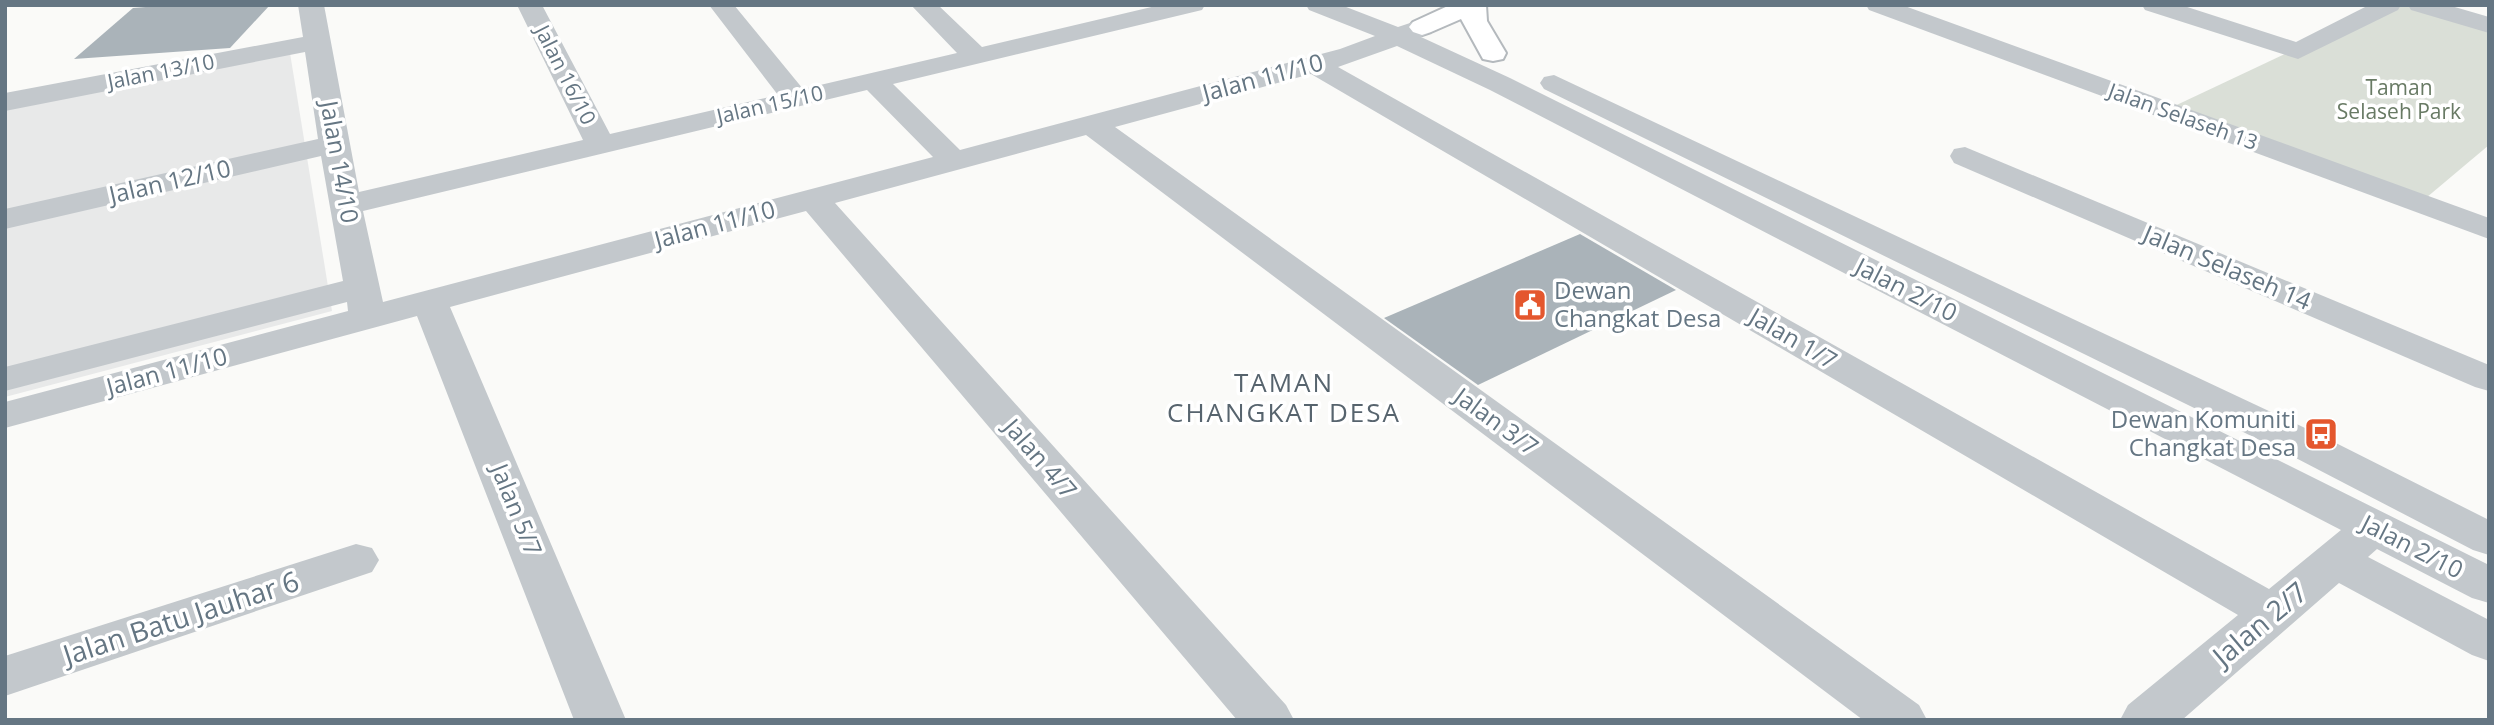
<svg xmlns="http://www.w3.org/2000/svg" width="2494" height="725" viewBox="0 0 2494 725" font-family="'Open Sans',sans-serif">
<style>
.built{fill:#e8e9e9}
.green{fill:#dadfd7}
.building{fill:#aab3b9}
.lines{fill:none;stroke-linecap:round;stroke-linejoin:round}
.highway-casing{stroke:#b4b9bd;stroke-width:4}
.minor{fill:#c3c8cc;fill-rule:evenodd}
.highway{fill:#fff;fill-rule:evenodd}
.labels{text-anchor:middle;stroke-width:7;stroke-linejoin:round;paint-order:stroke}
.far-street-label{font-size:21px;fill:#657683;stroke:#fff}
.far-park-label{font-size:21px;fill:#687a64;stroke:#fff}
.street-label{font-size:24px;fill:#657683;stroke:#fff}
.poi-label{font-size:24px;fill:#657683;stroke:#fff;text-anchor:start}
.neighbourhood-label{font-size:26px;letter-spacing:2px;fill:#57646e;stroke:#fff}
.near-street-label{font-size:28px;fill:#657683;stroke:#fff}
</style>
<rect width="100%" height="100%" fill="#fafaf8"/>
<polygon class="built" points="290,53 332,311 5,397 5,108"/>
<polygon class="green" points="2389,5 2420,5 2489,25 2489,145 2420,203 2166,110"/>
<g class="building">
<polygon points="171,5 270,5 230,48 74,59 133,8"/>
<polygon points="1580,234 1676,290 1478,385 1384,318"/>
</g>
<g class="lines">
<defs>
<polygon id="highway" points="1450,5 1486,5 1487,21 1506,53 1503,59 1493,61 1483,59 1461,19 1431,32 1422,35 1413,32 1409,27 1413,22"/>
</defs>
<use href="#highway" class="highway-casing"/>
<g class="minor">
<path d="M298,5h26l35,187 224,-52 -66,-135h25l68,129 168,-39 -69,-90h25l69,84 154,-36 -46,-48h27l44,42 178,-42h45l-3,5 -309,74 67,66 380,-101 35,-13 -66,-26 -3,-5h35l57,22 24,-8 9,3 4,5 -4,5 -10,5 89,41 979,487v38l-17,-5 -95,-49 -9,8 121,63v41l-17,-6 -133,-72 -157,137h-62l8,-15 110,-90 -927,-541 -196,53 804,578 8,15h-64l-777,-585 -251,68 451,502 8,15h-57l-431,-509 -356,96 176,413h-52l-157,-404 -412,112v-26l343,-91 -1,-9 -342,89v-24l338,-86 -22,-125 -316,73v-20l313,-70 -13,-87 -300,59v-18l298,-56zM1397,46l93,44 851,440 -72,59 -931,-522zM867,90l66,67 -550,145 -20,-91z"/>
<polygon points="1866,5 1902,5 2489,218 2489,239 1869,10"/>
<polygon points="2142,5 2181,5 2296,42 2369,5 2401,5 2398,10 2298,59 2145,10"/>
<polygon points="2408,5 2448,5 2489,17 2489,33 2411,10"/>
<polygon points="1554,75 2322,436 2489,520 2489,555 2473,550 2292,456 1544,89 1540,83 1544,77"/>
<polygon points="1965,147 2489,365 2489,391 2475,387 1954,163 1950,156 1954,149"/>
<polygon points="356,544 372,548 379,560 372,572 5,696 5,656"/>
</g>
<use href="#highway" class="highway"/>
</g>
<defs>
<symbol id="civic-square" viewBox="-11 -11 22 22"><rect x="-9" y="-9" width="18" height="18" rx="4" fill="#e4572e" stroke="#fff"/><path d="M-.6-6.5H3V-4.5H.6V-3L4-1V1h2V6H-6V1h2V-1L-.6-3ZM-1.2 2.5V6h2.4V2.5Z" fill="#fff"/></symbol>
<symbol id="bus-square" viewBox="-11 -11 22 22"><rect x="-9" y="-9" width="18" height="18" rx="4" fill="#e4572e" stroke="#fff"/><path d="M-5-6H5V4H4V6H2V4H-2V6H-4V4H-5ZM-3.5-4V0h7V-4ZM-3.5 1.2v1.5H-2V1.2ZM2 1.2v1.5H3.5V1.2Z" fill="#fff"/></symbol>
</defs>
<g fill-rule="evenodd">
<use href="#civic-square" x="1511" y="286" width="38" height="38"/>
<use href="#bus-square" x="2302" y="415" width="38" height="38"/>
</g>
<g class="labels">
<g class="far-street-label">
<text transform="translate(161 72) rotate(-11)" y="7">Jalan 13/10</text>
<text transform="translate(565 75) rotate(63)" y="7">Jalan 16/10</text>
<text transform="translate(770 105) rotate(-13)" y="7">Jalan 15/10</text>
<text transform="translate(2183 117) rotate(20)" y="7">Jalan Selaseh 13</text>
</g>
<g class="far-park-label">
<text x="2399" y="95">Taman<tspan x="2399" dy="24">Selaseh Park</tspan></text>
</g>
<g class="street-label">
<text transform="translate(1263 78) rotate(-15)" y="8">Jalan 11/10</text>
<text transform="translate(339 162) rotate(80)" y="8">Jalan 14/10</text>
<text transform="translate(170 182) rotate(-13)" y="8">Jalan 12/10</text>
<text transform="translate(715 225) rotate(-15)" y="8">Jalan 11/10</text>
<text transform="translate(2227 268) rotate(23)" y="8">Jalan Selaseh 14</text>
<text transform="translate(1906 290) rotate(27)" y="8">Jalan 2/10</text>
<text transform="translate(1793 339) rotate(30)" y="8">Jalan 1/7</text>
<text transform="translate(167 372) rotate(-15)" y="8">Jalan 11/10</text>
<text transform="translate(1496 422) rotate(36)" y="8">Jalan 3/7</text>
<text transform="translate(1040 459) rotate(49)" y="8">Jalan 4/7</text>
<text transform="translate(516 510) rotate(68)" y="8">Jalan 5/7</text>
<text transform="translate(2412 547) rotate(27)" y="8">Jalan 2/10</text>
</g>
<g class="poi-label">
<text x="1554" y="299">Dewan<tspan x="1554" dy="28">Changkat Desa</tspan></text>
<text x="2296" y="428" text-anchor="end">Dewan Komuniti<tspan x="2296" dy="28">Changkat Desa</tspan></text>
</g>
<g class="neighbourhood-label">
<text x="1284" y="392">TAMAN<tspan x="1284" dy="30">CHANGKAT DESA</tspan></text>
</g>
<g class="near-street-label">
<text transform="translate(181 618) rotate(-18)" y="10">Jalan Batu Jauhar 6</text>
<text transform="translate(2260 624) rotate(-40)" y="10">Jalan 2/7</text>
</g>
</g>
<rect width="2494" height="725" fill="none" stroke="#657683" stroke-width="14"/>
</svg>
